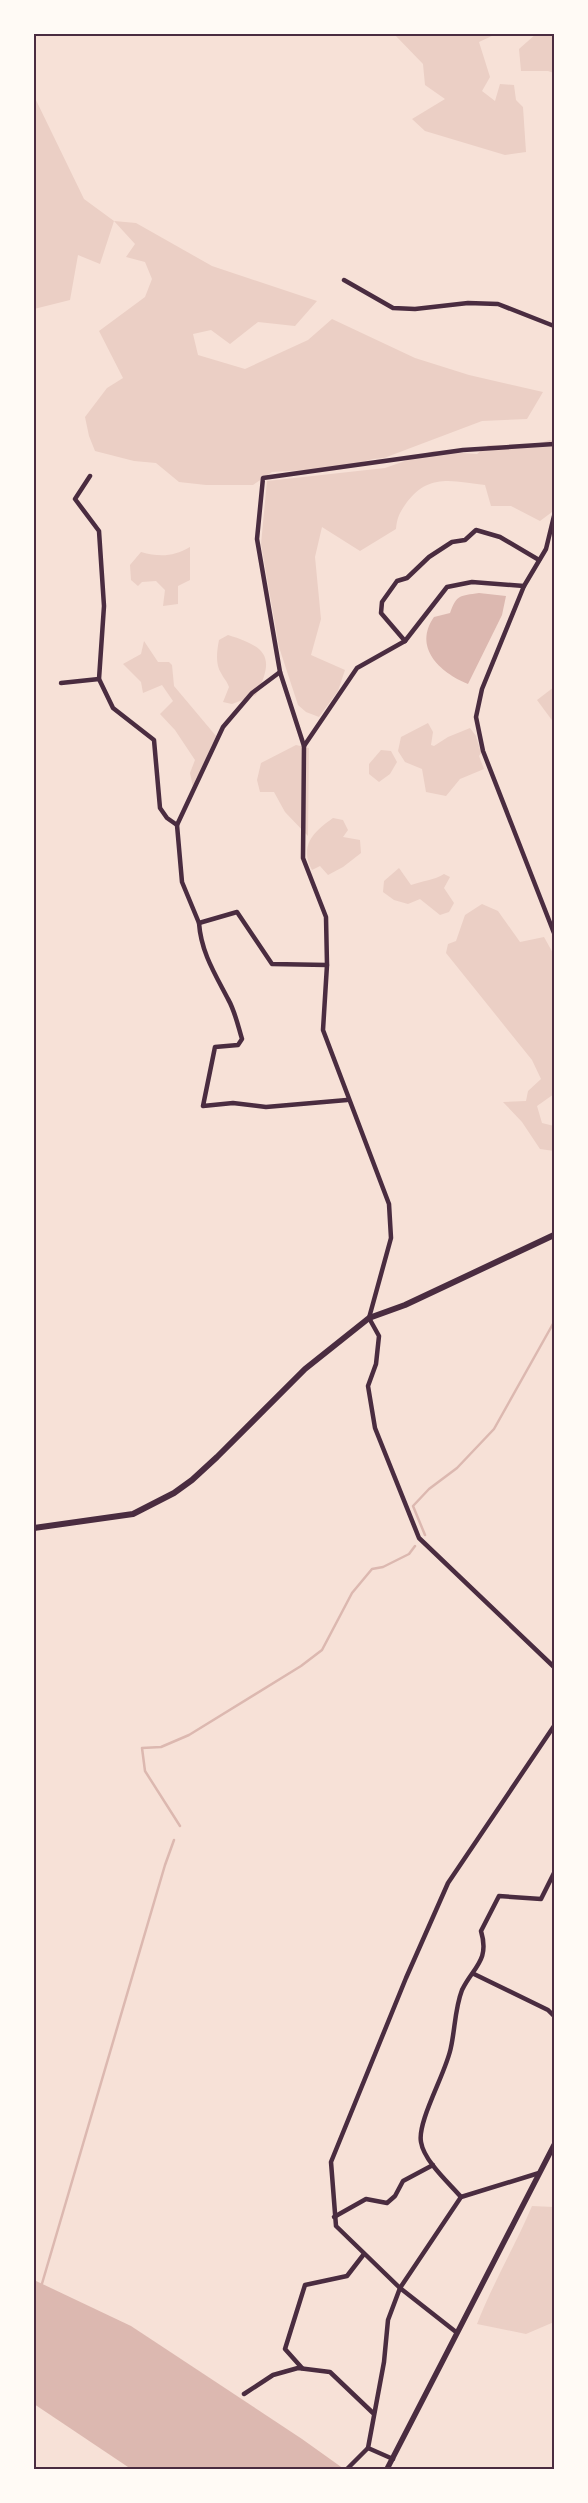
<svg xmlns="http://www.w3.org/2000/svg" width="588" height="2503" viewBox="0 0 588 2503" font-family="Roboto,sans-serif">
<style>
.green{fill:#ebcfc5}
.water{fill:#dcb8b0}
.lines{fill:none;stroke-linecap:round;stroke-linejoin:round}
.stream{stroke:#dcb8b0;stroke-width:2.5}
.minor{stroke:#4a2c40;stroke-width:4.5}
.tertiary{stroke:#4a2c40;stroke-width:5.5}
.secondary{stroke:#4a2c40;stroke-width:6}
.neatline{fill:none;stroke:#4a2c40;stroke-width:2}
</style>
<rect width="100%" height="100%" fill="#f7e1d7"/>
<g class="green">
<polygon points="394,34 496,34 479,42 490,77 482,91 495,101 500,84 514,85 516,100 523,107 526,152 505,155 425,131 412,119 445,99 425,85 423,64"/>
<polygon points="536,34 554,34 554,73 548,71 521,71 519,49"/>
<polygon points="34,96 84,199 114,221 136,223 212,266 317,301 295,326 258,322 230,344 211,330 193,334 198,355 245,369 308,340 332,319 415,358 469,375 543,392 527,419 482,421 384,458 373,459 339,468 272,472 253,485 206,485 179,482 156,463 134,461 95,451 89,436 85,417 107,388 123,378 99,331 145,297 152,279 145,262 126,257 135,244 114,221 100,264 78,255 70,300 34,309"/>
<path d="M550,440l4,1v51l-2,20 -12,9 -29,-15h-20l-6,-21c-32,-4 -56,-12 -78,17 -7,10 -10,15 -11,27l-36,22 -38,-24 -7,30 6,62 -10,36 34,15 -7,21 -19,26 -13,-5 -8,-7 -19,-58 -18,-103 6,-63 118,-13 48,-17 44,3 11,-9 41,1z"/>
<path d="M190,547v33l-12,6v18l-15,2 2,-16 -9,-9 -14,1 -4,4 -7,-6 -1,-15 11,-13c18,5 32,5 49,-5z"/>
<path d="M228,635c38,12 48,21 28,60l-24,9 -9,-2 6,-15c-2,-6 -5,-8 -8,-14 -6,-9 -4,-23 -2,-33z"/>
<polygon points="144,641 158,662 169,662 172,665 174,686 216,736 193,787 190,773 195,760 175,730 160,714 173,701 162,685 143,693 141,682 123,664 141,654"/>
<polygon points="554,687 554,723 537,700"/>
<polygon points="428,723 433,732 431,745 434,746 448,737 470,728 476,736 481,753 479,756 484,769 460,779 446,796 426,792 422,769 405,762 398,751 401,737"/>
<polygon points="296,745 309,748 308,836 285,812 274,792 260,792 257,780 261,763"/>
<polygon points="381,750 391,751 397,762 390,774 379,782 369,774 369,764"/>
<path d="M333,818l10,2 5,10 -5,7 17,3 1,13 -18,14 -15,8 -8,-9 -8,4c-13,-24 1,-38 21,-52z"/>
<path d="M399,868l12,17c11,-4 24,-5 33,-11l6,3 -6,11 10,15 -5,9 -9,3 -20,-16 -12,5 -14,-4 -11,-8 1,-11z"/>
<polygon points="482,904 498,911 520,942 544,937 554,955 554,1094 537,1106 542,1123 554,1126 554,1151 540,1149 522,1122 503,1102 526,1101 528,1091 541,1079 532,1060 446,953 448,944 456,941 465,915"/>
<path d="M532,2206l22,1v115l-28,12 -49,-10c16,-41 38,-78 55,-118z"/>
</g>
<g class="water">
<path d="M479,593l27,3 -4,19 -34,69c-29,-12 -55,-37 -34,-67l16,-4c7,-19 10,-17 29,-20z"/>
<polygon points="34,2280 131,2326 302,2439 344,2469 131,2469 34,2404"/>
</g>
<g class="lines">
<g class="stream">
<polyline points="425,1535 413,1506 429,1489 457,1468 494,1429 554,1322"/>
<polyline points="180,1826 145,1771 142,1748 161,1747 189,1735 301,1666 322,1650 352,1593 372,1569 383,1567 409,1554 415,1546"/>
<polyline points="41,2287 165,1865 174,1840"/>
</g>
<g class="minor">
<polyline points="344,280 393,308 415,309 468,303 498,304 554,326"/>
<polyline points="90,476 75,499 99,531 104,606 99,679 113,708 154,740 160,808 167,818 177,825"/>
<polyline points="554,516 546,549 524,586 482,689 476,717 483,751 554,933"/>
<polyline points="524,586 472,582 447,587 405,641 357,668 304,746 303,858 326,917 327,965 323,1030 389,1204 391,1238 369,1318 379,1336 376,1364 368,1386 375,1428 419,1538 554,1667"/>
<polyline points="405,641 381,613 382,602 397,581 407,578 429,557 452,542 465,540 476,530 500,537 539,560"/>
<polyline points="280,672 252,693 223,727 177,825 182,882 199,923 237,912 272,964 327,965"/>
<polyline points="61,683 99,679"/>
<polyline points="304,746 280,672 257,539 263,478 463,450 554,444"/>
<path d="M199,923c2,29 16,51 29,76 7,12 10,27 14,40l-4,6 -23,2 -12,59 30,-3 33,4 81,-7"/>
<polyline points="474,1974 548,2010 554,2016"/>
<path d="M539,2173l-78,24c-12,-14 -37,-36 -40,-55 -4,-21 26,-71 30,-95 4,-18 4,-39 11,-57 11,-23 28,-29 19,-59l18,-35 42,3 13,-26"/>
<polyline points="334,2217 366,2199 387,2203 395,2196 403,2181 433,2165"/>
<polyline points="456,2332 400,2288 336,2226 331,2162 406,1978 448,1883 554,1726"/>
<polyline points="302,2368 285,2349 305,2285 347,2276 364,2254"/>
<polyline points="244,2394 273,2375 298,2368 330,2372 373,2413"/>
<polyline points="393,2459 368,2448 384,2362 388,2320 400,2288 461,2197"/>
<polyline points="347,2469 368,2448"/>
</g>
<polyline class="tertiary" points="387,2469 554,2145"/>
<polyline class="secondary" points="34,1528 133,1514 174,1493 192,1480 217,1457 305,1369 369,1318 405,1305 554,1235"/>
</g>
<rect width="588" height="2503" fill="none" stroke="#fffaf5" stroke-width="70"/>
<rect x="35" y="35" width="518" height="2433" class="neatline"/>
</svg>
